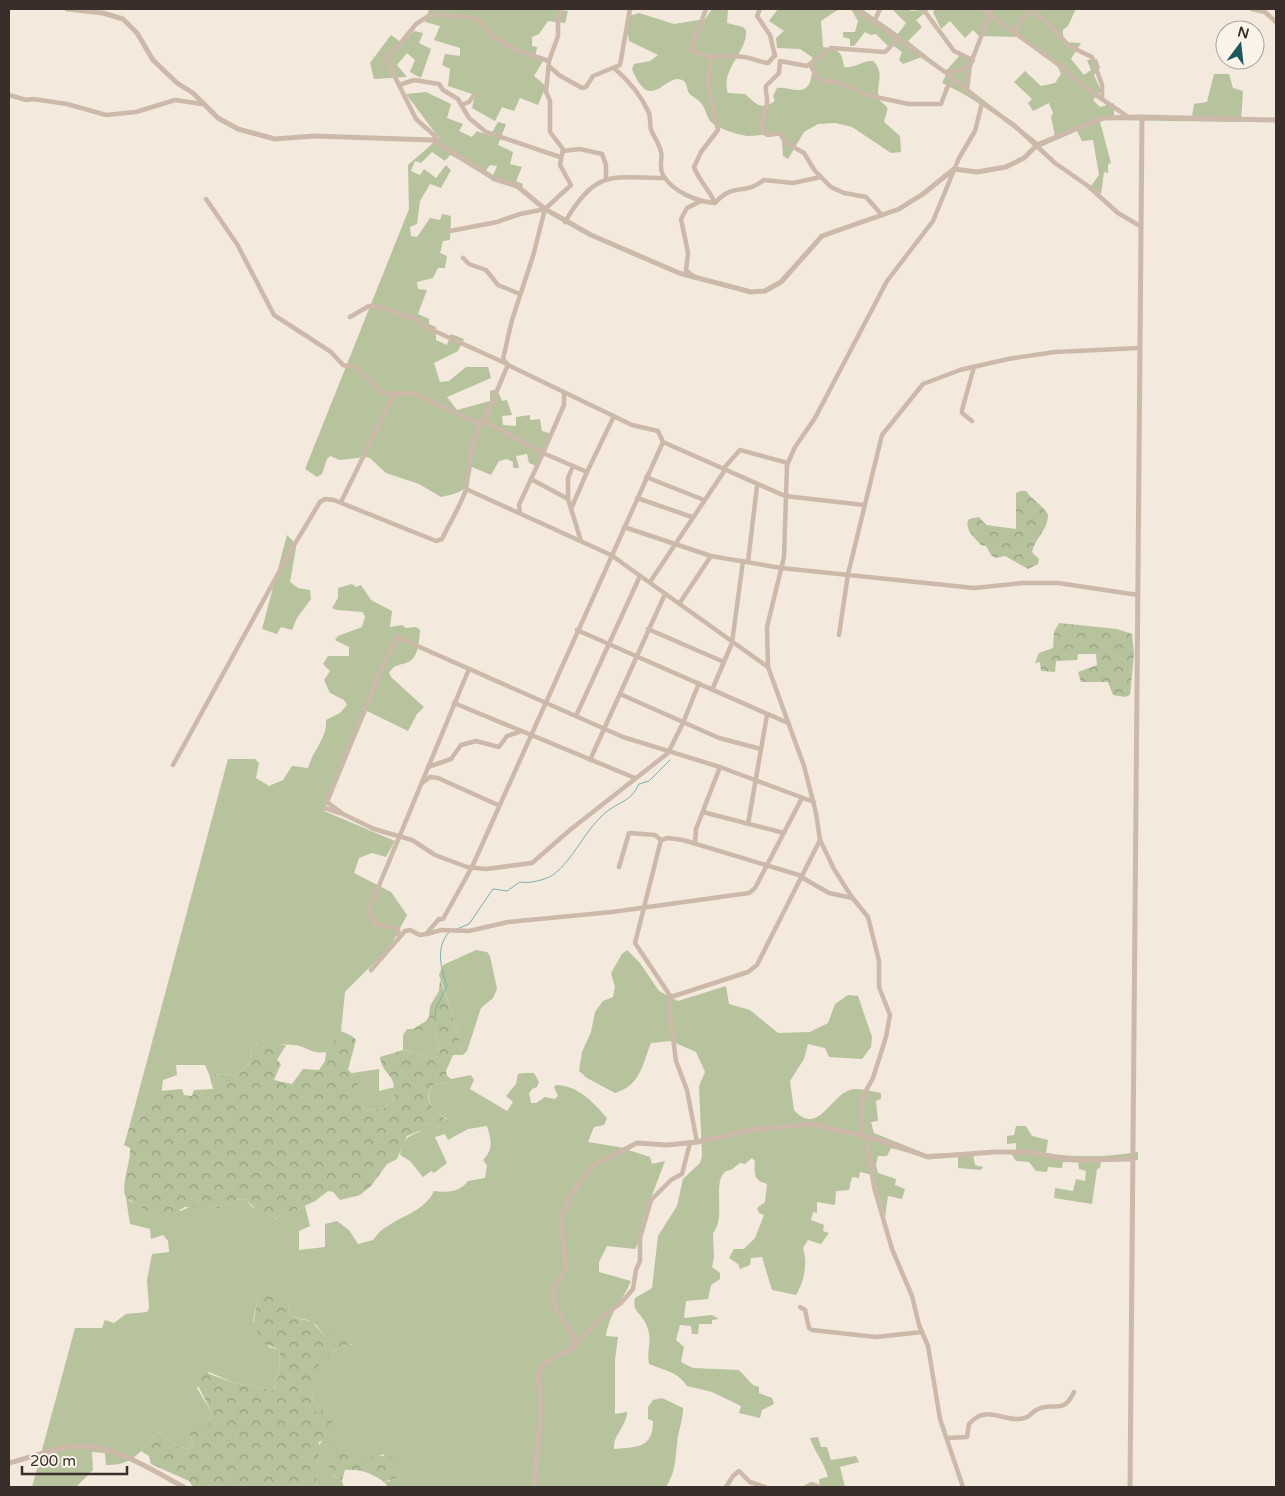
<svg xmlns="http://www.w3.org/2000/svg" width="1285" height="1496" viewBox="0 0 1285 1496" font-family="'Varela Round',sans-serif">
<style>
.grass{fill:#b6c39d}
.forest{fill:url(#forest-crowns)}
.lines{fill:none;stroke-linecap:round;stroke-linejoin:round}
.stream{stroke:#7bafb1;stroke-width:1}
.minor{stroke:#ccb9a9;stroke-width:4.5}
.tertiary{stroke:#ccb9a9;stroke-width:5}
</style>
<defs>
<pattern id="forest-crowns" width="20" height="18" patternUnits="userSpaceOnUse" patternTransform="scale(1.25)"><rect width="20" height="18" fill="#b6c39d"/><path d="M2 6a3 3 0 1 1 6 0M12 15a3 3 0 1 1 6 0" fill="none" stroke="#959f80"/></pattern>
</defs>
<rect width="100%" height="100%" fill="#f3e9dd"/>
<g class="grass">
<polygon points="429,9 552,9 568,11 565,23 548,21 539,34 532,37 532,46 537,47 535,58 543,61 534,76 546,86 538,105 520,98 514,111 502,107 495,121 472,108 475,95 448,86 450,69 442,65 445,54 460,56 460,48 434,40 440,26 425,22"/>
<path d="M712,9h16l-1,14 16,4 3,3c2,22 -26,39 -18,63l17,1c12,10 15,17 30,7l-2,-5 4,-8c7,-1 13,2 20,2 18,1 15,-22 15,-33l-12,-8 -23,-1 -1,-10 8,-7 -15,-10 9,-12h61l-18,12 2,26c16,3 19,4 21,20 11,2 18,-7 29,-6 13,12 2,24 6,39 13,10 8,8 5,22l16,14 1,16 -10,1 -39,-26 -17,-4 -17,1 -14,8 -16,27 -5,-3 -1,-15 -3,-5c-11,-3 -20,0 -31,0 -9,-1 -25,-6 -33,-11 -9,-5 -8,-15 -14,-22 -3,-4 -9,-6 -12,-10 -3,-5 -1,-10 -7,-13 -17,-8 -31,36 -50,-11l2,-5 16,-3 8,-6 -29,-14 -2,-15 2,-10 10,-3 35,11 31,-5z"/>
<path d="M851,9h11l36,25 8,-11 -14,-14h17l2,2 19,-2 -14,11 6,7 -14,14 38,30 14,-16 14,7 -5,11 -1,15 70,54 17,-6 -4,-19 2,-4 -4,-10 -16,8 -5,-8 4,-4 -18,-17 11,-11 16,15 14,-3 6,-9 -6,-14 -38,-23 -38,-1 -6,-6 -8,8 -15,-17 -9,8 -8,-17 2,-3h141l-8,17 -5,4v12l18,1 -10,16 13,16 7,-5 -4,-10 10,-1 3,9 -6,7 7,16 -8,9 7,7 14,-4v13l78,1 2,-13 13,-2 7,-28h15l4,14 10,3 -2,31 -136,-2 -5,2 11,41 -3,1v9l-4,-1 -3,22 -10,-8 8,-11 -6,-35 -11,1 -5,-10 -39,17c-30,-25 -61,-49 -96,-65l4,-8 -24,-18 -19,7 -4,-4 3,-8 -11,-8 -3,2 -12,-12 -5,1 -6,-3 -11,14h-4v-7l-7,-2v-5h12l3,-11z"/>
<polygon points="414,31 423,33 419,43 431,49 421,78 410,72 415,60 407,53 397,65 407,77 374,79 370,63 391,35 402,43"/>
<path d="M426,92l25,12 -4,14 16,6 -4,7 13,6 5,-6 13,5 8,-14 8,2 -8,21 15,7 -3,12 12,3 -6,14 7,3 -2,6 -30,-10 6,-14 -7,-1 -5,7 -35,-17 -5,6 -13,-9 -11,11 -6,-2 -4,10 9,4 4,-6 12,9 10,-13 5,5 -10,18 -11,-4 -10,17 -3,23 -7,3 1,9 6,1 13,-19 10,2 2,-6 9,2 -1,24 -7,1 -3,12 7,3 -2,12h-7l-5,10 -16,4 1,7 9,1 -9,24 11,5v5l7,3v13l11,5 4,-11 13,5 -6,12 -24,12 6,19 9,-1 17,-14h22l3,11 -44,19 10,13 33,-9v-10l7,-2 5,12 5,-1 5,15 -10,1 1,9 13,1v-9l14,-2v5l10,-1 2,12 10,3 -13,33 -10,-4 -2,-9 -11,2 3,12h-6v-6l-6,-3 -8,2 -8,14 -19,-8c-5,24 -8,25 -31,30l-22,-13 -33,-11 -16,-15 -5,-1 -25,3 -10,-4 -3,3 -5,15 -5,3 -12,-8 104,-260 -1,-44 31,-27 -33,-44z"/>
<polygon points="287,535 295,543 296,548 290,582 298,588 310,590 311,599 297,618 292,630 281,627 277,634 262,629"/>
<path d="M352,584l4,3 5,-2 10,15 21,11 -2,16 12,-2 4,3 10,-1 4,3c-1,11 -1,29 -14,33 -7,2 -12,2 -17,10l3,5 32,29 -7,7 -9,17 -41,-20 -43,100 71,30 -9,16 -14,-4 -13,5 -5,15 37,19 16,23 -17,32 -45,45 -4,39 -15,21c-13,3 -20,-6 -32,-7 -11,-1 -22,-1 -33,-4l-9,7 -3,16 -14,11 -26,-1 -4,-9h-29l1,10 -14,5 -2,17 -32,31 99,-369h27l4,4 -3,15 13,8 14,-6 9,-14 16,2c5,-18 20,-31 18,-48l14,-7 7,-8 -3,-5 -14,-7 -6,-13 6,-9 -7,-7 5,-8h21v-9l-14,-7 3,-4 24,-9 3,-10 -2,-5 -26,-2 -5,-2 6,-10v-10z"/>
<polygon points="476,950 487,952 490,956 497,989 493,998 481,1008 467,1051 463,1055 452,1012 439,975 443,965"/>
<path d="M627,950l13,13 19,28 19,10 48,-15 3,18 21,6 28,23 32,-1 18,-9 7,-19 13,-9 10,1 14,41 -1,10 -9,12 -33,-2 -4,-9 -17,-4 -4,15 -14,22 4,29c24,27 36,-14 56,-20 8,-3 23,2 31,3v6l-5,2 2,20 -7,1 3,11 52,21 90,-4v-7l-9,1v-8l7,-1 2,-9h10l6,10 16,4 -2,13c30,5 62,4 92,-1v8l-37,1 -1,7 -3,1 -5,35 -38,-6 1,-10 18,3 3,-12 9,2 1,-10 -7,-2 -1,-7h-15l-1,6 -14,-1 -1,5 -11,-1 -7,-9 -13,-1 -5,-8 -38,2 2,10 8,2 -2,3 -23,-2v-12l-30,2 -37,-10 -4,8h-9l-2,9 2,8 18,6 -1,6 10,4 -3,10 -14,-3 -3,21 -12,-42 -13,-3 -1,6 -7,-1 -3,13 -13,1 -1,14 -18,-3v11l-4,-1 -2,8 13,5 -1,6 6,2 -8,11 -13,-4 -5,8c5,16 1,34 -7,47l-24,-5 -10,-33 -11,1 -1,7 -10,4 -2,-5 -9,-6 5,-9h10l11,-11 9,-23 -5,-2 -2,-5 8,-6 2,-18c-13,-4 -13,-9 -12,-23l-3,-3 -7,6 -5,-1 -9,7 -5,1c-15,12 1,45 -13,62l1,24 -2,10 8,6v6l-9,6 -3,14 -22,2 -2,17 28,-3 7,4 -7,1v4h-13l-1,10h-6l-1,-8 -11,-1 -4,15 8,7 -3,15 12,6 46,2 14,15 6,2v6l13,5 2,6 -12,6 -2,8 -21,-5 2,-7 -29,-14 -25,-6c-10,-15 -22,-15 -38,-22 -3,-16 5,-25 -4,-42 -5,-10 -13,-11 -10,-24l17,-10 6,-52 19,-30 6,-27 17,-16 2,-7 -3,-70 6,-14 -9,-20 -25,-11 -20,2c-9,22 -10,42 -36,50l-28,-15 -8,-7 3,-19 9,-20 4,-20 8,-11 10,-4 2,-10 -4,-14 11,-19z"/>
<polygon points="407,1029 425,1029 436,1033 439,1043 438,1056 433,1058 403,1050 403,1035"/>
<polygon points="379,1069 379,1091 395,1087 392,1102 384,1108 364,1111 358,1086 352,1073"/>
<path d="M523,1073h11l5,9 -2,5 -5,2 -3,4 2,10h5l9,-6 10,2 3,-3 -4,-9 2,-2c23,1 37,17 51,33l-3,7 -10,2 -6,15 31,5 31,10 2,7 13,-3 -22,58 -6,27 -2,3 -28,-3 -8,16v10l32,9c-9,21 -22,32 -25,55l12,1 -3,23v54l12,-2c0,14 -14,22 -13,37 24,-2 39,-1 39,-28l-5,-2v-12l5,-7 9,-2 21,10c0,10 -3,19 -5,28 -3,20 -1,34 -12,51h-278l-4,-5 6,-1 -6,-27 -11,4h-13l-27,17 9,6 2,6h-28l2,-40 5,-8 -10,-32c3,-10 -3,-18 -2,-27 1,-20 26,-33 43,-36l-28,-7 -10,-12 -9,-5 -16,-4 -3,-10 -31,-5 -4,20 16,26 11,3 -1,21 -4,19 -41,-7 -25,-11 -12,16 15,25 -3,11 -20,8 4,13 -4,5 -15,-6 -16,-12c-17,18 -24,34 -52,33l-1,-12 -13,-1 1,18 -17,17h-44l43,-159h27l3,-8 9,3 12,-9 21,-2 2,-4 -2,-28 5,-26 17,-2 -1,-11 -5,-6 -12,4 -1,-10 -20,-5 -4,-26 5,4 50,9 10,-5 28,2 16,-8 11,-1 6,8 25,12 28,-13 5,20 -11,5v19l26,-3v-23l12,-3 12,9 9,14 15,-4c15,-23 50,-24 61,-49 13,2 26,1 34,-10l17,-3 2,-12 -4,-6c11,-11 8,-20 4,-34l-19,3 -20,11 -3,-6 -10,3 12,26 -13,10 -3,-2 -8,6 -13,-16 -10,-6c5,-26 15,-15 27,-31l15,3 5,-8c-13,-8 -26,-20 -12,-36l11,1 5,-5 20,-4 3,5 -4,9 37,22 6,-9 -7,-6 10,-12 2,-10z"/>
<path d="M818,1437l3,10h6l4,13 25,-4 3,6 -19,5 5,20h-25l-1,-8 9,-2c-4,-15 -13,-24 -18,-39z"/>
</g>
<g class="forest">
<path d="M1021,491h5c7,10 16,13 22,24 0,15 -13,23 -16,37l7,7 -1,5 -10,5 -23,-13 -10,2 -4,-3 -5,-9 -5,-1c-6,-7 -18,-16 -12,-26l10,-2 7,8 30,4v-36z"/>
<polygon points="1059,623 1117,629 1132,634 1134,654 1130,695 1125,697 1113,695 1108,682 1081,682 1078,672 1097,665 1096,654 1078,654 1077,660 1056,661 1055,672 1041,671 1040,662 1035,663 1039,653 1053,648 1054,632"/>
<path d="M440,980l12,32 11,43h-10l-7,16 1,5 4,3 -5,5 -11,-1c-18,20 6,30 16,41l-9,3 -15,-3 -3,5 -17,7 -10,23 -10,5 -16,22 -11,9 -20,5 -7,-8 -5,-1 -13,10 -37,18 -21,-8 -11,-12 -11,1 -16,8 -34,-1 -19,11 -15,-5 -25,-15c-6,-12 5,-35 4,-50l-6,-3 5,-17 32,-31v-6l21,-2 2,6 8,1 2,-6 19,-1 -4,-15 26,1 14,-11 3,-16 9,-7 25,4 -9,15 4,4 -7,16 18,4 11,-15 16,1 6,-9 1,-9 15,-21 11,5 4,4 -8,30c12,8 13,28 16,41l20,-3 8,-6c8,-29 -9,-24 -12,-45l23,-7 30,8 5,-2 1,-13 -3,-10 -23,-4 13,-8 3,-4 1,-11 9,-15z"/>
<path d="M266,1296l15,2 7,8 3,10 21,6 14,15 14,-3 14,5v5c-21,4 -35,15 -43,35l4,33 10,-2 5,3 4,15 -6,9 -9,5 -3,45h-123l-4,-6 -38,-17 -2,-8 -8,-5 17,-19 16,12 15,6 4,-5 -4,-13 3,-7 17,-1 3,-11 -18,-35v-5l5,-3 35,13 41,7 4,-19 1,-21 -15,-6 -12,-18 4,-25z"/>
<path d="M330,1447l24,3 6,8c16,0 22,-5 37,0l5,11 -2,7 -16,6c-13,-9 -23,-13 -39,-12l-3,11c-14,-8 -17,-19 -12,-34z"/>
</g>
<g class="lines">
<g class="stream">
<path d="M457,929l12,-5 24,-35 14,2 13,-9c8,2 25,-2 33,-7 21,-16 31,-44 52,-62 14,-12 25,-10 34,-29l10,-3 21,-21"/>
<path d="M436,1017l-1,-7 12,-24c-6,-18 -12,-38 2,-54"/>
</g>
<g class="minor">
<path d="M706,9l-14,37v4c16,11 34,4 52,7 8,1 15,5 24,6l7,-8"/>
<polyline points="760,9 757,16 770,35 775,56"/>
<polyline points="856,9 945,72 982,103 1014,125 1055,163 1088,186 1118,213 1140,226"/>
<polyline points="923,9 954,51 973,60"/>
<path d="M982,9l81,59c8,12 50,38 65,49"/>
<polyline points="1252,9 1265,12 1276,22"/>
<polyline points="1031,10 1050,25 1069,46 1092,57 1102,85 1102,98"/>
<polyline points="875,20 880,9"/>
<polyline points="1014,34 1021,20 1032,10"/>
<path d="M710,56l-2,29 10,45 -17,22 -7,15c5,14 15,22 21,36"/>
<polyline points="810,64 817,78 822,81 837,82 871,96 909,104 941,104 947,88 954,79"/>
<polyline points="549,66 559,75 582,88 586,87 593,76 620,65 630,9"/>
<path d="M614,68c14,12 28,29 35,45 2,6 0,14 3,19 3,6 8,14 9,20 2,8 -3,14 2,23 9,16 34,27 52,28 18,-21 29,-7 49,-23l29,3 28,-6"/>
<polyline points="946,72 961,70 970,65"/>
<polyline points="399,85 414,80 439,84 443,90 458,99 469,118 486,132 560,157"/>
<polyline points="967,90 970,65 992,9"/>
<polyline points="9,95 26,100 33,99 67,104 106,115 136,112 175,100 202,104"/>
<polyline points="461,105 469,102 474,95"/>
<polyline points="437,142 435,136 416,119 385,57 400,44 416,24 430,15 440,15 469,17 479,20 495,38 516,50 549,61"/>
<polyline points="563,151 580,149 602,154 606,165 606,179"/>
<polyline points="206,199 237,244 274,315 331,352 343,365 357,368 381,392 394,394 413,393 480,424"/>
<path d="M882,215l-16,-18 -22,-4 -13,-6 -16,-16 -11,-18 -19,-11 -4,-9 -13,2 -4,-2c-5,-12 1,-19 3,-29 1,-6 -2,-12 -1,-18l13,-13 1,-12 27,5 24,-18 54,4 14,-14"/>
<path d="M565,222c31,-54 47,-44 100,-44"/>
<polyline points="450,231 497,222 520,214 545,209 571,185 560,165 563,149 550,132 550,101 546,92 549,61 558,36 558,19 561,9"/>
<polyline points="463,258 469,264 486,270 498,285 520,294"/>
<polyline points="694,277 686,270 688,253 681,219 687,208 701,201"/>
<polyline points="350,317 369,306 385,308 401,315 414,318 428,328 505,363"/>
<polyline points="484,421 543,453 564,405 564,392"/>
<polyline points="972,421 962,413 962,410 974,367"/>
<polyline points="663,442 785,496 864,505"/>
<polyline points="723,469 740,450 788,463"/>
<polyline points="646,477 704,500"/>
<polyline points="531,479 543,453 587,472 614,416"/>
<polyline points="466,489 611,555 768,667"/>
<polyline points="637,498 692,517"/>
<polyline points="568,499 568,478 573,466"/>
<polyline points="341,502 394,394"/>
<polyline points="571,509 587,472"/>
<polyline points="520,513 519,505 531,479 568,499 581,541"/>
<polyline points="624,527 711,556 781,568 974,588 1022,583 1058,583 1138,595"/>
<polyline points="748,562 757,486"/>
<polyline points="650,582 725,470"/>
<polyline points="679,604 711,556"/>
<polyline points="648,629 724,662"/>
<polyline points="577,630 788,723"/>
<polyline points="839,635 848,574 882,435 923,384 960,370 1008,359 1055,352 1139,348"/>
<polyline points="699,683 683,723 668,753 570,830 532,863 486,869 467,867 435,855 412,840 374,829 343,814 327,802 381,670 397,637 623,737 720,767 814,802"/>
<polyline points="712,690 732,643 743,561"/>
<polyline points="620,694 719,738 761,749"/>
<polyline points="454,703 635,778"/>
<polyline points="576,716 640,576"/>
<polyline points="590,760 665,594"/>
<path d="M173,765l117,-213 30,-50 5,-3 9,1 102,41 6,-2c5,-11 22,-40 24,-50 4,-21 3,-55 19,-70l22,-52 1,-2 -5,-6 9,-39 21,-64 12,-47"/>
<polyline points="428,767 451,759 461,745 476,741 499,747 507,736 519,732"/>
<polyline points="422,783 430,777 438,778 498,805"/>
<polyline points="325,808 340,813"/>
<polyline points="703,812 784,833"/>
<polyline points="748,824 767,715"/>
<polyline points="820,840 834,869 851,896 868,917 879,961 879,987 890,1015 886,1037 873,1078 862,1098 861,1134"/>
<polyline points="695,843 696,829 720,767"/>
<polyline points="619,867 629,833 655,835 661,840"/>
<polyline points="801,877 829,893 852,898"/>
<polyline points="427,934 441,930 469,931 508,922 612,912 749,893 755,888 802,798"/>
<polyline points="399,937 398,929 375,924 368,912 469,669"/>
<polyline points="371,970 405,931 410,930 420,935 426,934 439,919 443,919 472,867 663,442 658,431 632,425 508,365"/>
<polyline points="671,997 748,972 757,965 820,840 816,813 804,766 768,667 767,627 784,557 787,465 795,447 815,418 887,281 933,221 959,158 975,131 982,103"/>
<polyline points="866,1136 874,1187 892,1249 912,1296 919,1325 928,1346 940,1419 963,1487"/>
<polyline points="697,1142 687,1090 676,1061 669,1007 671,997 635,943 661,840 668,838 683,840 802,876"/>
<polyline points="800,1307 805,1310 809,1328 812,1330 876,1337 922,1332"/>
<polyline points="572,1349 599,1319 621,1303 633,1289 636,1270 640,1261 640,1238 651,1200 671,1180 682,1174 690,1143"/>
<path d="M947,1438l20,-1 2,-13c16,-19 31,-4 50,-5 9,0 11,-5 17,-9 18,-10 26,7 38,-18"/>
<polyline points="726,1487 733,1476 739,1471 750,1482 765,1487"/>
<polyline points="806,1487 812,1484 820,1487"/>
</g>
<g class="tertiary">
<polyline points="67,9 103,13 123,19 137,33 153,60 177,83 193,93 218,118 238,129 275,139 314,136 432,140 495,179 517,186 545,209 591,235 679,273 751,292 765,291 781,282 822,236 899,209 923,194 954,169 977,172 1006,167 1024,158 1037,145 1102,118 1142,117 1276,120"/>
<path d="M9,1463c20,-5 39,-13 60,-16 39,-7 82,23 115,40"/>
<polyline points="534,1487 541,1408 538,1374 543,1365 554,1357 572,1349 573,1336 556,1308 553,1296 555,1286 566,1268 561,1217 570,1196 592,1166 637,1143 667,1145 697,1142 750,1130 811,1124 873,1138 928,1157 994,1152 1027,1152 1072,1160 1133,1159"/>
<polyline points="1130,1487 1142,117"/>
</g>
</g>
<rect width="1285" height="1496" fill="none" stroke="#392e29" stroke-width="20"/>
<g transform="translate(1240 45) rotate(15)"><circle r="24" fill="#faf3ea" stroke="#ada49d"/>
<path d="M0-4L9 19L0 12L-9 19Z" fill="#1d585c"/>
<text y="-8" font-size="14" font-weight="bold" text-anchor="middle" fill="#392e29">N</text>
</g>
<path d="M22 1466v8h105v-8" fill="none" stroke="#392e29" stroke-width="2.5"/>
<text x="30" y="1466" font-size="15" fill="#392e29" stroke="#faf3ea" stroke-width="4" paint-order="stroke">200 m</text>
</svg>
